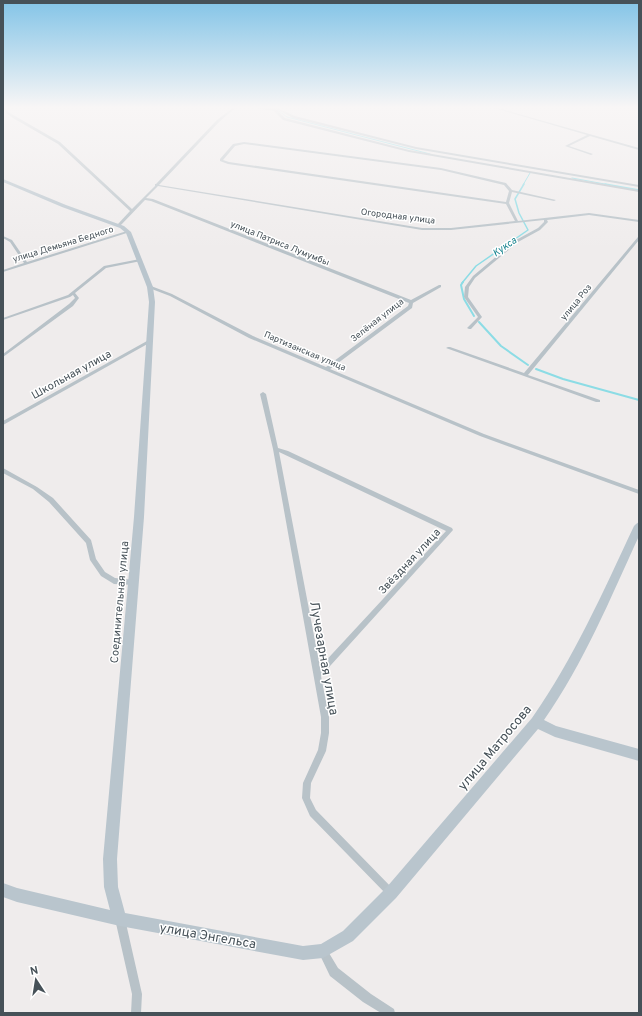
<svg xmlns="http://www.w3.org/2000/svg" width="642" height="1016" viewBox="0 0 642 1016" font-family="Overpass,sans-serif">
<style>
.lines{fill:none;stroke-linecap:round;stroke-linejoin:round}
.stream-far2{stroke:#8cdce5;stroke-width:1}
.stream-far1{stroke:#8cdce5;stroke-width:1.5}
.stream{stroke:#8cdce5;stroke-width:2}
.street{fill:#b8c2c8;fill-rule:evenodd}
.secondary{fill:#b9c5cd;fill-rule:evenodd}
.labels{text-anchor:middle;stroke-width:3;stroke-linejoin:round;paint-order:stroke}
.far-street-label{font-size:9px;fill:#465158;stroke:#fff}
.far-water-label{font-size:10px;font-style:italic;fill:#15828d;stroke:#fff}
.street-label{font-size:11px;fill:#465158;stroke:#fff}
.near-street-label{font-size:13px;fill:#465158;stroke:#fff}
</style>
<rect width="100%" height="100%" fill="#efecec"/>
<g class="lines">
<g class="stream-far2">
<polyline points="268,107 279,111 287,117 430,154"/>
<polyline points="572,178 610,185"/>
<polyline points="523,185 530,173"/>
</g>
<g class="stream-far1">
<polyline points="605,184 639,190"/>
<polyline points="462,283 476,266 528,230 519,213 515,199 524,184"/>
</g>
<g class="stream">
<polyline points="463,282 461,285 464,299 474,316"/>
<polyline points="479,322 501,346 528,365"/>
<polyline points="536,369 563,379 639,400"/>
</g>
<g class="street">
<path d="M3,107h2l3,5 7,4 45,26 72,67 23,-23v-2h1l61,-64 17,-13h2l-17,15 -60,63 263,43h29l64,-7 -9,-17 -278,-40 -8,-3v-2l13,-15 11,-2 197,26 65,15 6,7 44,10 -2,1 -42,-9 -3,11 9,18 71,-8 50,7v2l-50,-7 -42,5 1,2 -8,8 -22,12 -43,36 -6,9 -1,10 14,20 -11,12h-2l-2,-1 11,-11 -14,-20 1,-10 8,-11 43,-36 22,-12 6,-6v-2l-93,10h-29l-264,-44 -12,12 7,1 258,101 28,-15h2v2l-28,16 -1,5 -82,61 154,65 155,56v4l-159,-58 -231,-98 -79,-42 -21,-8v-2h2l21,8 81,42 73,31 82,-61 1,-3 -258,-102 -6,-1 -25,26h-2v-2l12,-13 -72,-67 -45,-26 -7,-5zM244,144l197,26 63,15 5,6 -3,11 -277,-40 -6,-2 12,-14z"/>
<polygon points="251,107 255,107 276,109 285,118 409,150 639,190 639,192 409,152 283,120 274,111"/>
<polygon points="273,107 275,107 295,116 416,147 639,185 639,187 416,149 293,118"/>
<polygon points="491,107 494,107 639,148 639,150 590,136 569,146 593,154 591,155 565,146 587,135"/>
<polygon points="127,231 130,232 3,272 3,270 24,263 10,242 3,238 3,236 12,240 27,262"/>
<polygon points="638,237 639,237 639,240 528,375 600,400 600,402 596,402 446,348 448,347 450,347 524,373"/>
<polygon points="140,259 141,259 141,261 106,268 75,293 79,298 73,306 3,357 3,354 69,304 75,298 73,295 70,297 3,320 3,318 68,295 104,266"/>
<polygon points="147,341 151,341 151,342 3,425 3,421"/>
<path d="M263,392l3,2 12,54 10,3 164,77 1,2 -132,146 8,41v16l-3,18 -15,32 -1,15 6,12 78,80 2,3 -2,3 -3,2 -3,-2 -78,-80 -8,-18 1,-15 15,-33 3,-17v-16l-48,-268 -13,-55zM279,452l167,79 -126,136z"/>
<polygon points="3,468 37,487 53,498 91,540 96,559 105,572 115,578 135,580 136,582 135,584 133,585 114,584 101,576 90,560 86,543 49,502 33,489 3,473"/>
<polygon points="120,914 123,916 125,919 142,994 141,1013 131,1013 132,994 115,919 117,916"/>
<polygon points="323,946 326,948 338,968 371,994 394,1009 395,1013 381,1013 363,1002 330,976 318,951 320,948"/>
</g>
<path class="secondary" d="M3,179l63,26 58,21 7,6 22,55 2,15 -11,215 -27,342 1,28 7,26 178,33 18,-2 22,-13 43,-43 146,-170c42,-60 71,-126 102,-192l2,-2 3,-2v14c-29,63 -55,127 -95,184l12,6 83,23v12l-84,-24 -17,-8 -142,169 -43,43 -30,17 -20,2 -183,-34 -103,-24 -14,-5v-14l14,5 93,22 -6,-23 -1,-28 31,-342 15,-215 -2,-15 -21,-54 -6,-5 -58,-21 -59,-25z"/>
</g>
<linearGradient id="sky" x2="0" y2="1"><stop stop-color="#83c4e7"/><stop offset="0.43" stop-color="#f8f6f6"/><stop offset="1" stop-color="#f8f6f6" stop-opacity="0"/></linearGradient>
<rect width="642" height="249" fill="url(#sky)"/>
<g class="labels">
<g class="far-street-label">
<text transform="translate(398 216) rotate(7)" y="3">Огородная улица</text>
<text transform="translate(280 243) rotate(22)" y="3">улица Патриса Лумумбы</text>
<text transform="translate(63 244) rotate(-17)" y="3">улица Демьяна Бедного</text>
<text transform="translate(576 302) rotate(-51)" y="3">улица Роз</text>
<text transform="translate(377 320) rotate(-38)" y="3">Зелёная улица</text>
<text transform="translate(305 351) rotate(23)" y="3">Партизанская улица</text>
</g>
<g class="far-water-label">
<text transform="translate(504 246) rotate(-35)" y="4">Кукса</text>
</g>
<g class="street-label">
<text transform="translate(71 374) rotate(-29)" y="4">Школьная улица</text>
<text transform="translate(409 561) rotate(-47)" y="4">Звёздная улица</text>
<text transform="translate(119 602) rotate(-85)" y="4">Соединительная улица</text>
</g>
<g class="near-street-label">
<text transform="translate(325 658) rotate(80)" y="5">Лучезарная улица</text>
<text transform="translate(494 747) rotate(-50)" y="5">улица Матросова</text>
<text transform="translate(208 935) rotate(10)" y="5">улица Энгельса</text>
</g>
</g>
<rect width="642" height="1016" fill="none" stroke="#465158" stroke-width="8"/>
<g transform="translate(36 980) rotate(348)" stroke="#ffffff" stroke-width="3" paint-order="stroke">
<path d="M0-3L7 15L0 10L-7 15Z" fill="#465158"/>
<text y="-6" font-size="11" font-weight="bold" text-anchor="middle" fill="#465158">N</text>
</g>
</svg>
